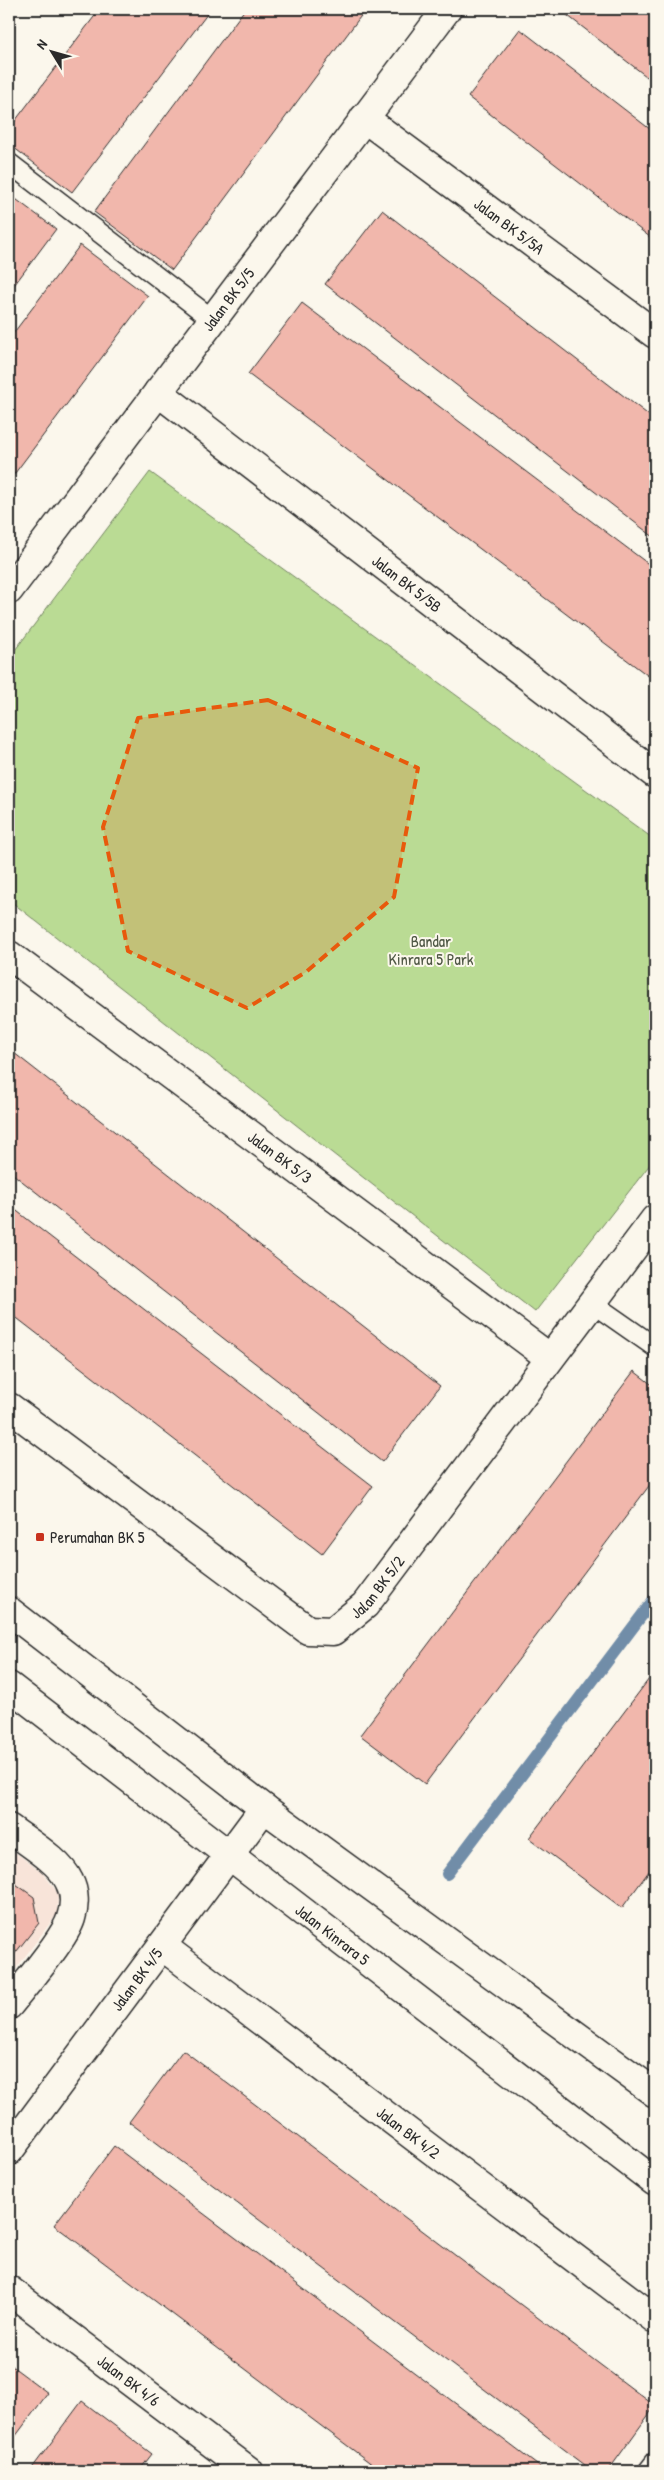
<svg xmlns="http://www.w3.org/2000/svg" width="664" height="2480" viewBox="0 0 664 2480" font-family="'Patrick Hand',sans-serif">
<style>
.built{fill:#f8e4d9}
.green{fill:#badb94;stroke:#728360}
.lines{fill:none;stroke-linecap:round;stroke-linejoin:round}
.stream{stroke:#718da8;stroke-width:12}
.building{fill:#f1b7ac;stroke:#2b2b2b}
.service-casing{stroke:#2b2b2b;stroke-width:22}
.minor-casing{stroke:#2b2b2b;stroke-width:31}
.secondary-casing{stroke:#2b2b2b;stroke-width:31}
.service{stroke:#fbf7ec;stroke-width:19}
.minor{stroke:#fbf7ec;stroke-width:28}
.secondary{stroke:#fbf7ec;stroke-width:28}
.marked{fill:#e8590c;fill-opacity:0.2;stroke:#e8590c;stroke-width:4;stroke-dasharray:10 6;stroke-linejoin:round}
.poi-dot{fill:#c8321e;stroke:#fbf7ec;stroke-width:2}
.labels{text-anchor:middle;stroke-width:4;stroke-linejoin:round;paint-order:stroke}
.street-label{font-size:16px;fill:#2b2b2b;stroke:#fbf7ec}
.park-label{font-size:16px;fill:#4f5745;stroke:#fbf7ec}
.poi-label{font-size:16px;fill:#2b2b2b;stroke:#fbf7ec;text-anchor:start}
</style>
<rect width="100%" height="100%" fill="#fbf7ec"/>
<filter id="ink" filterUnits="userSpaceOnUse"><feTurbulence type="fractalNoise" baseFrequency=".02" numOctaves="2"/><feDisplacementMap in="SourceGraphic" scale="10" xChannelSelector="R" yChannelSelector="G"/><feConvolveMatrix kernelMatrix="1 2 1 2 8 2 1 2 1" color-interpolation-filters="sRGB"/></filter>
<g filter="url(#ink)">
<polygon class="built" points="9,1848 42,1872 58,1893 57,1914 9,1978"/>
<polygon class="green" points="150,472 655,840 655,1158 535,1312 9,900 9,658"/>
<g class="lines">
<polyline class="stream" points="447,1874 655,1598"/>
</g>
<g class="building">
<polygon points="100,9 211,9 72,192 9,144 9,129"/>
<polygon points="245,9 366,9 172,270 94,212"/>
<polygon points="559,9 655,9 655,83"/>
<polygon points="520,29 655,133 655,241 468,97"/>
<polygon points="9,194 56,229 9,292"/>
<polygon points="382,210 655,420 655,538 325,284"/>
<polygon points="80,245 148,296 9,481 9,339"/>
<polygon points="302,303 655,569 655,681 248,374"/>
<polygon points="9,1049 440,1386 382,1462 9,1171"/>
<polygon points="9,1205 373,1486 322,1554 9,1312"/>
<polygon points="634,1371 655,1387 655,1478 425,1784 360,1735"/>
<polygon points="655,1671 655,1863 622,1908 529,1838"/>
<polygon points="9,1879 34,1897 39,1923 9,1961"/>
<polygon points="183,2050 655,2406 608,2471 593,2471 129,2122"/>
<polygon points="114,2146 545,2471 381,2471 54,2225"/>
<polygon points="9,2364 48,2393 9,2445"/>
<polygon points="82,2401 152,2454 139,2471 30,2471"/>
</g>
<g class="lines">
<defs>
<g id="service">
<polyline points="9,163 212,319"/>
<polyline points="592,1303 655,1347"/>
<polyline points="648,2471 655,2462"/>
</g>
<g id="minor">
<path id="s1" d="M364,118l291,216"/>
<path id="s2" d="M158,392l497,382"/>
<path id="s3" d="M9,590l438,-581"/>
<path id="s4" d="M9,955l541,403"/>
<path id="s5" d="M9,1407l299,223 25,1 32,-26 290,-386"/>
<path d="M9,1828c17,13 51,33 60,53 6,11 6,25 2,37 -6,21 -47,68 -62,87"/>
<path id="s6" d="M162,1946l493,373"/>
<path id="s7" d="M9,2151l255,-343"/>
<path id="s8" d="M9,2290l240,181"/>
</g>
<g id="secondary">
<polyline points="9,1611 264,1808 655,2093"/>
<path id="s9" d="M9,1686l646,496"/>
</g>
</defs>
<use href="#service" class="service-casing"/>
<use href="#minor" class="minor-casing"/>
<use href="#secondary" class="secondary-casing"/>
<use href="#service" class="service"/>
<use href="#minor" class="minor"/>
<use href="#secondary" class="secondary"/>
</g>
</g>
<path class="marked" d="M268,700l150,68 -24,129 -88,75 -59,36 -119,-57 -25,-124 35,-109z"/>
<rect class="poi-dot" x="35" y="1532" width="10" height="10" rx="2.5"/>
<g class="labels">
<g class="street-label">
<text dy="6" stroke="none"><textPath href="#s1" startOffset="181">Jalan BK 5/5A</textPath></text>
<text dy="6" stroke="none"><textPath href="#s3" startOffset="364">Jalan BK 5/5</textPath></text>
<text dy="6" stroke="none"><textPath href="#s2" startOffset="314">Jalan BK 5/5B</textPath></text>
<text dy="6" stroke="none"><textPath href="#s4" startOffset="338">Jalan BK 5/3</textPath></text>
<text dy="6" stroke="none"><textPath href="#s5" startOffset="461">Jalan BK 5/2</textPath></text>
<text dy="6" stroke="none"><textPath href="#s9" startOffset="408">Jalan Kinrara 5</textPath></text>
<text dy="6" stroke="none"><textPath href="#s7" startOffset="214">Jalan BK 4/5</textPath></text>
<text dy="6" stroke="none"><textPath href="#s6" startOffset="309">Jalan BK 4/2</textPath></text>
<text dy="6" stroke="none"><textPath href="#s8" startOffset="150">Jalan BK 4/6</textPath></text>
</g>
<g class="park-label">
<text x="431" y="947">Bandar<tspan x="431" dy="18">Kinrara 5 Park</tspan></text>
</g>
<g class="poi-label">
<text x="50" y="1543">Perumahan BK 5</text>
</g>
</g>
<rect width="664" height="2480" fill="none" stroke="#fbf7ec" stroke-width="30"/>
<rect x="15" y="15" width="634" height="2450" fill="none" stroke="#2b2b2b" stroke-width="2" filter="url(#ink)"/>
<g transform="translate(52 52) rotate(307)" stroke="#fbf7ec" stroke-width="4" paint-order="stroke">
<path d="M0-4L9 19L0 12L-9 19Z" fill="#2b2b2b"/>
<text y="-8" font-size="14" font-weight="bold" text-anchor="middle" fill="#2b2b2b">N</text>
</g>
</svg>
